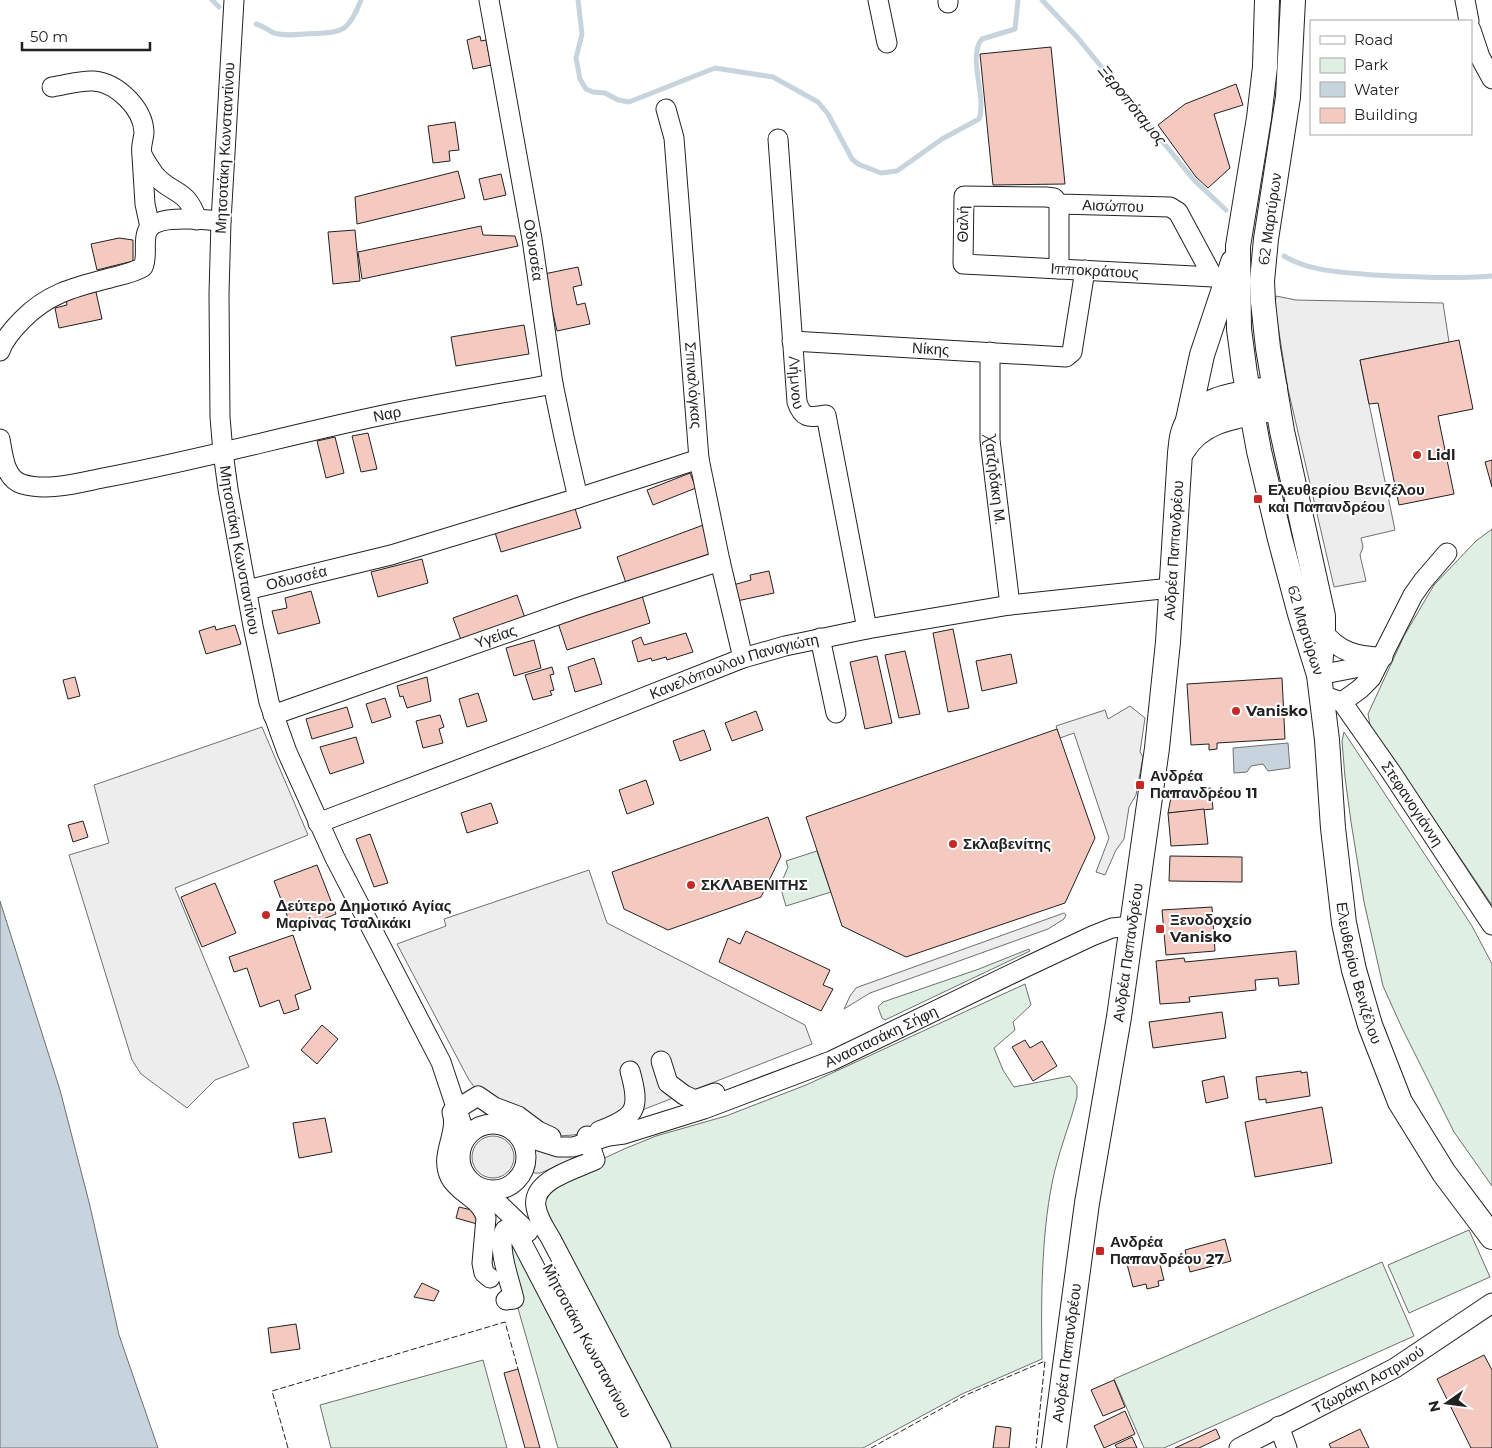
<svg xmlns="http://www.w3.org/2000/svg" width="1492" height="1448" viewBox="0 0 1492 1448" font-family="Montserrat,sans-serif">
<style>
.green{fill:#e0efe3;stroke:#6f6f6f}
.parking{fill:#ededed;stroke:#6f6f6f}
.water{fill:#c7d3dd;stroke:#6f6f6f}
.lines{fill:none;stroke-linecap:round;stroke-linejoin:round}
.stream{stroke:#c7d3dd;stroke-width:5}
.building{fill:#f3c9c0;stroke:#222}
.minor-casing{stroke:#222;stroke-width:21}
.major-casing{stroke:#222;stroke-width:26}
.minor{stroke:#fff;stroke-width:19}
.major{stroke:#fff;stroke-width:24}
.fence{stroke:#222;stroke-width:1;stroke-dasharray:6 2.5;stroke-linecap:butt}
.poi-dot{fill:#c62828;stroke:#fff;stroke-width:2}
.labels{text-anchor:middle;stroke-width:4;stroke-linejoin:round;paint-order:stroke}
.street-label{font-size:15px;fill:#222;stroke:#fff}
.poi-label{font-size:15px;font-weight:bold;fill:#222;stroke:#fff;text-anchor:start}
.water-label{font-size:16px;font-style:italic;fill:#222;stroke:#fff}
</style>
<rect width="100%" height="100%" fill="#fff"/>
<g class="green">
<polygon points="1492,529 1492,905 1370,725 1368,714 1404,636 1434,585 1476,541"/>
<polygon points="1344,732 1472,926 1492,964 1492,1186 1454,1132 1402,1028 1383,986 1364,902 1351,822 1345,777 1342,741"/>
<polygon points="817,851 831,892 786,906 780,886 788,867 786,861"/>
<polygon points="1029,949 1030,951 885,1020 882,1018 878,1007 883,1002 979,969"/>
<path d="M1025,984l6,21 -18,17 2,8 -21,18 9,22 11,17 56,-11 7,10v11c-6,24 -16,48 -22,73 -14,57 -14,131 -13,189l-80,35 -99,54h-198l-127,-241 13,-24 73,-34 32,-13 70,-20 80,-31z"/>
<polygon points="1469,1230 1490,1277 1409,1313 1388,1265"/>
<polygon points="506,1231 626,1448 558,1448 511,1284"/>
<polygon points="1382,1262 1414,1336 1164,1448 1144,1448 1114,1379"/>
<polygon points="483,1360 507,1448 331,1448 320,1405"/>
</g>
<g class="parking">
<polygon points="1276,296 1296,300 1443,303 1449,342 1360,360 1395,530 1361,538 1363,547 1360,555 1366,581 1334,587 1288,389 1275,307"/>
<polygon points="1130,706 1145,718 1140,752 1143,757 1136,795 1129,807 1124,839 1116,850 1105,875 1096,872 1109,838 1074,733 1060,738 1056,726 1105,710 1108,719"/>
<polygon points="262,727 308,835 175,888 249,1067 215,1080 187,1108 141,1074 132,1060 69,855 109,843 94,785"/>
<polygon points="589,870 607,923 805,1025 812,1044 583,1133 573,1135 559,1136 479,1093 469,1080 397,944 446,926 444,919"/>
<polygon points="1064,913 1066,915 1064,919 1048,929 870,993 844,1009 850,996 856,988 861,986"/>
<circle cx="493" cy="1157" r="21"/>
<polygon points="535,1149 588,1154 540,1173 534,1173 532,1167"/>
</g>
<g class="water">
<polygon points="1288,743 1290,768 1268,771 1263,764 1251,766 1247,772 1234,773 1233,748"/>
<polygon points="0,901 60,1090 90,1206 119,1335 158,1448 0,1448"/>
</g>
<g class="lines">
<g class="stream">
<polyline points="212,0 219,7"/>
<path d="M578,0l4,34 -6,24 4,21 6,10 7,3 12,1 13,7 11,2 86,-34 58,9 45,25 10,12 24,45 6,5 23,9 16,-2 45,-32 37,-20c8,-21 -12,-63 3,-80l33,-10 3,-29"/>
<polyline points="1042,0 1077,37 1194,180 1226,210"/>
<path d="M256,24c7,2 12,6 18,9 10,3 20,2 31,1 35,-2 42,2 56,-34"/>
<path d="M1284,256c27,16 58,16 89,19 40,2 79,4 119,1"/>
</g>
</g>
<g class="building">
<polygon points="480,36 481,41 486,40 491,65 473,69 467,40"/>
<polygon points="1051,47 1065,184 993,185 980,54"/>
<polygon points="1236,84 1243,105 1214,114 1230,168 1208,188 1196,177 1158,125 1185,104"/>
<polygon points="455,122 459,150 449,151 450,161 433,163 428,126"/>
<polygon points="458,171 465,198 357,224 355,197"/>
<polygon points="501,174 506,195 484,200 479,179"/>
<polygon points="481,226 483,235 515,236 518,246 362,279 358,252"/>
<polygon points="355,230 360,281 333,284 328,232"/>
<polygon points="119,238 133,240 133,261 97,270 91,244"/>
<polygon points="578,267 582,285 573,287 577,305 585,303 590,324 557,331 544,274"/>
<polygon points="96,292 102,319 59,328 55,308 67,305 66,298"/>
<polygon points="524,325 529,354 456,366 451,337"/>
<polygon points="1459,340 1473,409 1438,416 1454,494 1399,505 1378,403 1369,404 1360,360"/>
<polygon points="368,433 377,469 361,472 352,436"/>
<polygon points="335,437 344,473 326,478 317,441"/>
<polygon points="1492,460 1492,487 1485,462"/>
<polygon points="690,473 696,488 653,505 647,490"/>
<polygon points="574,505 581,528 501,552 494,529"/>
<polygon points="706,524 712,553 626,583 617,557"/>
<polygon points="422,559 428,583 378,597 371,572"/>
<polygon points="769,571 774,593 737,601 733,585 751,580 750,575"/>
<polygon points="311,591 320,623 278,634 272,611 287,608 285,598"/>
<polygon points="641,592 650,623 567,650 557,620"/>
<polygon points="517,595 525,618 461,640 453,618"/>
<polygon points="235,625 241,644 206,654 199,631 215,626 216,630"/>
<polygon points="953,629 969,708 948,712 933,633"/>
<polygon points="686,633 693,652 667,660 666,657 652,661 651,658 638,662 632,641 641,637 644,645"/>
<polygon points="534,640 541,668 514,676 506,648"/>
<polygon points="905,651 920,714 899,718 885,655"/>
<polygon points="1011,654 1017,683 982,691 976,661"/>
<polygon points="877,656 892,723 865,729 850,662"/>
<polygon points="594,658 602,684 575,692 568,667"/>
<polygon points="552,667 554,674 550,675 554,690 550,691 552,695 533,700 525,675"/>
<polygon points="75,677 80,696 68,699 63,680"/>
<polygon points="427,677 431,701 407,708 403,696 400,697 397,686"/>
<polygon points="1282,678 1285,739 1217,743 1217,749 1209,750 1209,744 1191,745 1187,684"/>
<polygon points="478,693 487,721 467,727 459,699"/>
<polygon points="385,698 391,717 372,723 366,704"/>
<polygon points="347,707 353,727 312,739 306,719"/>
<polygon points="756,711 763,730 732,741 725,723"/>
<polygon points="440,715 444,727 439,729 443,743 423,748 416,721"/>
<polygon points="1057,729 1095,838 1065,903 906,957 842,926 806,817"/>
<polygon points="704,730 711,750 680,761 673,741"/>
<polygon points="356,737 364,763 330,774 320,747"/>
<polygon points="646,780 654,804 627,814 619,790"/>
<polygon points="1211,788 1213,809 1168,813 1172,792"/>
<polygon points="491,803 498,823 467,833 461,813"/>
<polygon points="1204,809 1208,844 1171,846 1168,813"/>
<polygon points="768,817 781,856 761,897 668,930 624,909 612,872"/>
<polygon points="83,821 88,837 73,842 68,825"/>
<polygon points="370,834 388,883 374,887 356,839"/>
<polygon points="1170,856 1242,857 1242,882 1169,881"/>
<polygon points="317,865 336,914 293,931 274,881"/>
<polygon points="215,883 236,933 202,947 181,897"/>
<polygon points="1212,907 1215,951 1166,955 1162,910"/>
<polygon points="746,931 830,970 823,985 833,989 821,1011 719,962 728,938 740,944"/>
<polygon points="293,935 311,989 295,995 299,1009 284,1014 279,1000 260,1007 247,968 234,972 229,957"/>
<polygon points="1296,951 1299,984 1279,986 1278,978 1255,980 1256,990 1189,997 1190,1002 1160,1004 1156,961 1184,958 1185,962"/>
<polygon points="1222,1012 1226,1038 1153,1048 1149,1022"/>
<polygon points="322,1025 338,1039 317,1064 301,1050"/>
<polygon points="1025,1040 1030,1048 1042,1041 1057,1066 1033,1081 1012,1047"/>
<polygon points="1301,1071 1301,1073 1307,1072 1310,1096 1266,1103 1266,1099 1259,1100 1256,1077"/>
<polygon points="1224,1076 1228,1098 1206,1103 1202,1081"/>
<polygon points="1322,1107 1332,1163 1255,1177 1245,1122"/>
<polygon points="325,1118 332,1152 299,1158 293,1123"/>
<polygon points="459,1207 480,1212 477,1224 456,1218"/>
<polygon points="1225,1239 1231,1261 1190,1272 1185,1250"/>
<polygon points="1158,1256 1164,1280 1158,1281 1159,1286 1147,1289 1146,1284 1133,1287 1127,1264"/>
<polygon points="422,1283 439,1291 434,1301 414,1297"/>
<polygon points="296,1324 300,1349 271,1353 268,1328"/>
<polygon points="1484,1355 1492,1370 1492,1448 1471,1448 1437,1379"/>
<polygon points="518,1369 540,1448 525,1448 504,1373"/>
<polygon points="1114,1380 1125,1407 1103,1416 1091,1390"/>
<polygon points="1125,1411 1135,1434 1104,1448 1094,1426"/>
<polygon points="996,1426 1011,1428 1009,1448 993,1448"/>
<polygon points="1216,1429 1220,1438 1199,1448 1175,1448"/>
<polygon points="1360,1429 1369,1448 1331,1448 1329,1444"/>
<polygon points="1132,1437 1137,1448 1117,1448 1115,1445"/>
</g>
<g class="lines">
<defs>
<g id="minor">
<path id="s1" d="M234,0l-13,221 -2,73 1,123 3,35 5,37 25,137 16,76 18,50 48,106 106,204 21,63 -1,22"/>
<path id="s2" d="M489,0l43,239 21,145 11,53 14,61"/>
<polyline points="878,0 887,43"/>
<polyline points="948,0 948,3"/>
<polyline points="1465,0 1469,21"/>
<polyline points="1471,30 1480,57 1492,79"/>
<path d="M52,87c14,-2 28,-7 42,-6 23,2 49,27 50,51 0,6 -4,16 -2,22 2,6 9,15 12,20 17,21 33,13 43,46"/>
<path id="s3" d="M666,109l8,29 25,321 21,102 23,97"/>
<path id="s4" d="M778,139l19,263c6,18 13,15 29,13l41,214"/>
<polyline points="142,156 145,204 150,227"/>
<polyline points="1059,204 1059,269"/>
<path id="s5" d="M1213,277l-35,-65 -8,-5 -111,-3 -5,-6 -8,-1 -82,-1 -1,68 250,13 14,1"/>
<path id="s6" d="M792,341l274,16 6,-5 13,-82"/>
<path d="M0,351c4,-12 13,-22 22,-31 26,-27 53,-33 88,-42 11,-3 23,-5 33,-11 5,-11 0,-24 4,-35 7,-19 58,-12 74,-11"/>
<path id="s7" d="M990,352v88l20,165"/>
<path id="s8" d="M0,439c3,15 4,39 22,45 27,8 59,-2 86,-7 90,-17 177,-41 266,-60 60,-13 120,-22 179,-33"/>
<path id="s9" d="M247,590l144,-35 187,-57 121,-39"/>
<path d="M1323,631c15,21 35,26 60,26"/>
<polyline points="820,638 836,713"/>
<polyline points="1319,675 1360,667 1379,658"/>
<path id="s10" d="M1321,695l21,7 49,70 101,153"/>
<polyline points="1342,702 1360,689 1371,678 1413,595 1423,581 1447,553"/>
<path id="s11" d="M273,715l307,-108 140,-46"/>
<path id="s12" d="M318,823l226,-86 199,-79 42,-12 82,-17 143,-24 161,-17"/>
<polyline points="661,1061 668,1083 684,1095 695,1100 715,1093"/>
<circle cx="493" cy="1157" r="33"/>
<path d="M599,1131c37,-14 42,-21 31,-60"/>
<path id="s13" d="M517,1134l41,13h15l36,-11 15,-2 80,-25 127,-48 197,-95 64,-30 20,-8 19,-2"/>
<path d="M587,1136l8,24c-19,9 -64,20 -59,47 2,12 9,22 15,32l110,209"/>
<polyline points="477,1187 502,1207 528,1232"/>
<path d="M490,1278l-6,-5 -2,-10 4,-45c-4,-19 -27,-24 -36,-41 -11,-23 9,-43 2,-65l26,-16 16,11 24,9 20,15 13,6"/>
<polyline points="557,1285 643,1448"/>
<path d="M506,1300l8,-1c-4,-18 -18,-53 -9,-69l4,-2 4,2 7,9 109,209"/>
<polyline points="1279,1426 1287,1448"/>
<path id="s14" d="M1239,1448l156,-80 97,-65"/>
</g>
<g id="major">
<path id="s15" d="M1267,0l-2,67 -6,51 -21,128 1,83 6,45 14,77 21,88 20,75 19,61 8,65 6,88 11,95 10,47 16,55 30,77 44,71 48,64"/>
<polyline points="1293,0 1288,97 1266,239 1262,281 1263,302 1268,348 1282,431 1323,616 1323,631 1320,668"/>
<polyline points="1188,420 1202,355 1233,262"/>
<path d="M1183,450c18,-30 52,-34 84,-40"/>
<path id="s16" d="M1054,1448l33,-245 32,-186 38,-269 11,-106 12,-189c1,-7 1,-16 4,-23 12,-35 60,-36 91,-42"/>
</g>
</defs>
<use href="#minor" class="minor-casing"/>
<use href="#major" class="major-casing"/>
<use href="#minor" class="minor"/>
<use href="#major" class="major"/>
<g class="fence">
<polyline points="288,1448 272,1391 505,1322 518,1369"/>
<polyline points="871,1448 966,1395 1045,1361 1036,1448"/>
</g>
</g>
<g class="poi-dot">
<circle cx="1417" cy="455" r="5"/>
<rect x="1253" y="494" width="10" height="10" rx="2.5"/>
<circle cx="1236" cy="711" r="5"/>
<rect x="1135" y="780" width="10" height="10" rx="2.5"/>
<circle cx="953" cy="844" r="5"/>
<circle cx="691" cy="885" r="5"/>
<circle cx="266" cy="915" r="5"/>
<rect x="1155" y="924" width="10" height="10" rx="2.5"/>
<rect x="1095" y="1246" width="10" height="10" rx="2.5"/>
</g>
<g class="labels">
<g class="street-label">
<text transform="translate(225 148) rotate(-87)" y="5">Μητσοτάκη Κωνσταντίνου</text>
<text transform="translate(1113 206) rotate(2)" y="5">Αισώπου</text>
<text transform="translate(1270 219) rotate(-82)" y="5">62 Μαρτύρων</text>
<text transform="translate(963 224) rotate(-89)" y="5">Θαλή</text>
<text dy="5" stroke="none"><textPath href="#s2" startOffset="254">Οδυσσέα</textPath></text>
<text dy="5" stroke="none"><textPath href="#s5" startOffset="492">Ιπποκράτους</textPath></text>
<text dy="5" stroke="none"><textPath href="#s6" startOffset="139">Νίκης</textPath></text>
<text dy="5" stroke="none"><textPath href="#s4" startOffset="244">Λήμνου</textPath></text>
<text dy="5" stroke="none"><textPath href="#s3" startOffset="278">Σπιναλόγκας</textPath></text>
<text dy="5" stroke="none"><textPath href="#s8" startOffset="426">Ναρ</textPath></text>
<text dy="5" stroke="none"><textPath href="#s7" startOffset="128">Χατζηδάκη Μ.</textPath></text>
<text dy="5" stroke="none"><textPath href="#s16" startOffset="906">Ανδρέα Παπανδρέου</textPath></text>
<text dy="5" stroke="none"><textPath href="#s1" startOffset="552">Μητσοτάκη Κωνσταντίνου</textPath></text>
<text dy="5" stroke="none"><textPath href="#s9" startOffset="51">Οδυσσέα</textPath></text>
<text dy="5" stroke="none"><textPath href="#s15" startOffset="640">62 Μαρτύρων</textPath></text>
<text dy="5" stroke="none"><textPath href="#s11" startOffset="236">Υγείας</textPath></text>
<text dy="5" stroke="none"><textPath href="#s12" startOffset="445">Κανελόπουλου Παναγιώτη</textPath></text>
<text dy="5" stroke="none"><textPath href="#s10" startOffset="146">Στεφανογιάννη</textPath></text>
<text dy="5" stroke="none"><textPath href="#s16" startOffset="501">Ανδρέα Παπανδρέου</textPath></text>
<text dy="5" stroke="none"><textPath href="#s15" startOffset="988">Ελευθερίου Βενιζέλου</textPath></text>
<text dy="5" stroke="none"><textPath href="#s13" startOffset="386">Αναστασάκη Σήφη</textPath></text>
<text transform="translate(587 1341) rotate(62)" y="5">Μητσοτάκη Κωνσταντίνου</text>
<text dy="5" stroke="none"><textPath href="#s16" startOffset="96">Ανδρέα Παπανδρέου</textPath></text>
<text dy="5" stroke="none"><textPath href="#s14" startOffset="146">Τζωράκη Αστρινού</textPath></text>
</g>
<g class="poi-label">
<text x="1427" y="460">Lidl</text>
<text x="1268" y="495">Ελευθερίου Βενιζέλου<tspan x="1268" dy="17">και Παπανδρέου</tspan></text>
<text x="1246" y="716">Vanisko</text>
<text x="1150" y="781">Ανδρέα<tspan x="1150" dy="17">Παπανδρέου 11</tspan></text>
<text x="963" y="849">Σκλαβενίτης</text>
<text x="701" y="890">ΣΚΛΑΒΕΝΙΤΗΣ</text>
<text x="276" y="911">Δεύτερο Δημοτικό Αγίας<tspan x="276" dy="17">Μαρίνας Τσαλικάκι</tspan></text>
<text x="1170" y="925">Ξενοδοχείο<tspan x="1170" dy="17">Vanisko</tspan></text>
<text x="1110" y="1247">Ανδρέα<tspan x="1110" dy="17">Παπανδρέου 27</tspan></text>
</g>
<g class="water-label">
<text transform="translate(1133 105) rotate(51)" y="6">Ξεροπόταμος</text>
</g>
</g>
<rect x="1310" y="20" width="162" height="115" fill="#ffffff" stroke="#a7a7a7"/>
<rect x="1320" y="36" width="25" height="8" fill="#ffffff" stroke="#a7a7a7"/>
<text x="1354" y="45" font-size="15" fill="#222222">Road</text>
<rect x="1320" y="58" width="25" height="15" fill="#e0efe3" stroke="#a7a7a7"/>
<text x="1354" y="70" font-size="15" fill="#222222">Park</text>
<rect x="1320" y="82" width="25" height="15" fill="#c7d3dd" stroke="#a7a7a7"/>
<text x="1354" y="95" font-size="15" fill="#222222">Water</text>
<rect x="1320" y="108" width="25" height="15" fill="#f3c9c0" stroke="#a7a7a7"/>
<text x="1354" y="120" font-size="15" fill="#222222">Building</text>
<g transform="translate(1447 1403) rotate(256)" stroke="#ffffff" stroke-width="4" paint-order="stroke">
<path d="M0-4L9 19L0 12L-9 19Z" fill="#222222"/>
<text y="-8" font-size="14" font-weight="bold" text-anchor="middle" fill="#222222">N</text>
</g>
<path d="M22 42v8h128v-8" fill="none" stroke="#222222" stroke-width="2.5"/>
<text x="30" y="42" font-size="15" fill="#222222" stroke="#ffffff" stroke-width="4" paint-order="stroke">50 m</text>
</svg>
